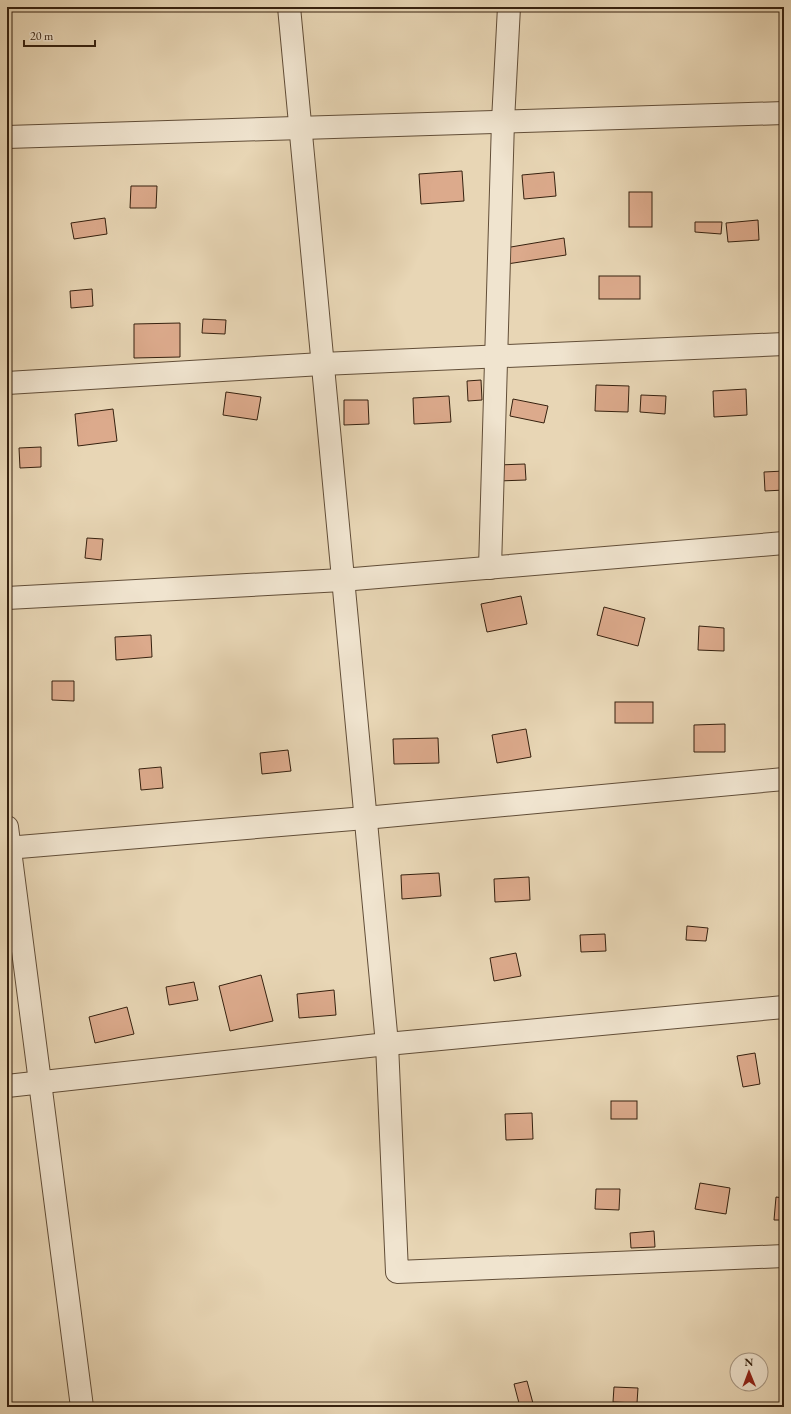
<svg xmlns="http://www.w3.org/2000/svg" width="791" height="1414" viewBox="0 0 791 1414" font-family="'EB Garamond',serif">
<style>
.building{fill:#dcaa8c;stroke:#36210f}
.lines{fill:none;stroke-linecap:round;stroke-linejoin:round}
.street-casing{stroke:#624e38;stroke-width:24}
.street{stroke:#f0e4cf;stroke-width:22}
</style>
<rect width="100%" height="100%" fill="#e8d6b5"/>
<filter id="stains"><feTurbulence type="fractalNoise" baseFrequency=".005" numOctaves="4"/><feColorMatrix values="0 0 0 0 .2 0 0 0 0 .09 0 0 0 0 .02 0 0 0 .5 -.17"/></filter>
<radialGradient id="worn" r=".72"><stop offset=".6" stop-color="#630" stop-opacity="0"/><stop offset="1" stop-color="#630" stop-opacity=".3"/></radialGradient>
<g class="building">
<polygon points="462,171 464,201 421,204 419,174"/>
<polygon points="554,172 556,196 524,199 522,175"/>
<polygon points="131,186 157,186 156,208 130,208"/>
<rect x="629" y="192" width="23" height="35"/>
<polygon points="105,218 107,234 74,239 71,223"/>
<polygon points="758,220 759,240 728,242 726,223"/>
<polygon points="695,222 722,222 721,234 695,232"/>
<polygon points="564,238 566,255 507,264 505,248"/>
<rect x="599" y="276" width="41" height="23"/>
<polygon points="92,289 93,306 71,308 70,291"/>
<polygon points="203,319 226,320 225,334 202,333"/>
<polygon points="180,323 180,357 134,358 134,324"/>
<polygon points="481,380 482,400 468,401 467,381"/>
<polygon points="596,385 629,386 628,412 595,411"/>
<polygon points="746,389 747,415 714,417 713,391"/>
<polygon points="226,392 261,397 257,420 223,415"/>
<polygon points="641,395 666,396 665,414 640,412"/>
<polygon points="449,396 451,422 414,424 413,398"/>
<polygon points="513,399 548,406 544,423 510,416"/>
<polygon points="344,400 368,400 369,424 344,425"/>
<polygon points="113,409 117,441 78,446 75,414"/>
<polygon points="41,447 41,467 20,468 19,448"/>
<polygon points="525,464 526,480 498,481 498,465"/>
<polygon points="784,471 784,490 765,491 764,472"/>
<polygon points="87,538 103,539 101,560 85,558"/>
<polygon points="521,596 527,624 487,632 481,604"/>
<polygon points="604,607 645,618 638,646 597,635"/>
<polygon points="699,626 724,628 724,651 698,650"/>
<polygon points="151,635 152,657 116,660 115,637"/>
<polygon points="52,681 74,681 74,701 52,700"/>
<rect x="615" y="702" width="38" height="21"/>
<rect x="780" y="722" width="4" height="23"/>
<polygon points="725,724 725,752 694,752 694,725"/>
<polygon points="526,729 531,757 497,763 492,735"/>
<polygon points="438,738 439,763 394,764 393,739"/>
<polygon points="288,750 291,771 262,774 260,753"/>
<polygon points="161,767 163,788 141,790 139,769"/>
<polygon points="439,873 441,896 402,899 401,875"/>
<polygon points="529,877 530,900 495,902 494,879"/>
<polygon points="687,926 708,928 706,941 686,940"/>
<polygon points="605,934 606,951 581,952 580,935"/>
<polygon points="516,953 521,976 494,981 490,958"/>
<polygon points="261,975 273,1021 230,1031 219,986"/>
<polygon points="194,982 198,1000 169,1005 166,987"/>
<polygon points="334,990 336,1015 299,1018 297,994"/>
<polygon points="127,1007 134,1034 95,1043 89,1017"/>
<polygon points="755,1053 760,1084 743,1087 737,1056"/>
<rect x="611" y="1101" width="26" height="18"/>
<polygon points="532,1113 533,1139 506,1140 505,1114"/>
<polygon points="700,1183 730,1188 726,1214 695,1209"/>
<polygon points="596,1189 620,1189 619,1210 595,1209"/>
<polygon points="776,1197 784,1198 784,1220 774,1220"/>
<polygon points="654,1231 655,1247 631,1248 630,1233"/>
<polygon points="527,1381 534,1407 520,1407 514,1384"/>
<polygon points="614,1387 638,1388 637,1403 613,1402"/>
</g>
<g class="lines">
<defs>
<g id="street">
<polyline points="289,7 387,1044 397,1272 784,1256"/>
<polyline points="7,137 784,113"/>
<polyline points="7,383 322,364 784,344"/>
<polyline points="490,568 503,121 509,7"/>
<polyline points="7,598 342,580 784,543"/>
<polyline points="7,827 82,1407"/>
<polyline points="7,848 365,818 784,779"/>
<polyline points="7,1086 387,1044 784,1007"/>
</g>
</defs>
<use href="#street" class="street-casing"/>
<use href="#street" class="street"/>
</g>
<rect width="791" height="1414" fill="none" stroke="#e8d6b5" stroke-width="24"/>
<rect x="8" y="8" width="775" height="1398" fill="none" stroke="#36210f" stroke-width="2"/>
<rect x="12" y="12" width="767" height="1390" fill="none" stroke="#36210f"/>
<g transform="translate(749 1372) rotate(359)"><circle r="19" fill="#f0e4cf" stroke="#a69682"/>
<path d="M0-3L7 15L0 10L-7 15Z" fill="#8f2418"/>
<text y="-6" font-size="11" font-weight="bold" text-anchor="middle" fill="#36210f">N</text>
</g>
<path d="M24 40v6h71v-6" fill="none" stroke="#36210f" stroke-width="2"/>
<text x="30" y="40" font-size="12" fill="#36210f" stroke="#f0e4cf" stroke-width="3" paint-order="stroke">20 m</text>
<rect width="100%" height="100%" filter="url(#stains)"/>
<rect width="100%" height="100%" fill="url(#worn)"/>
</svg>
